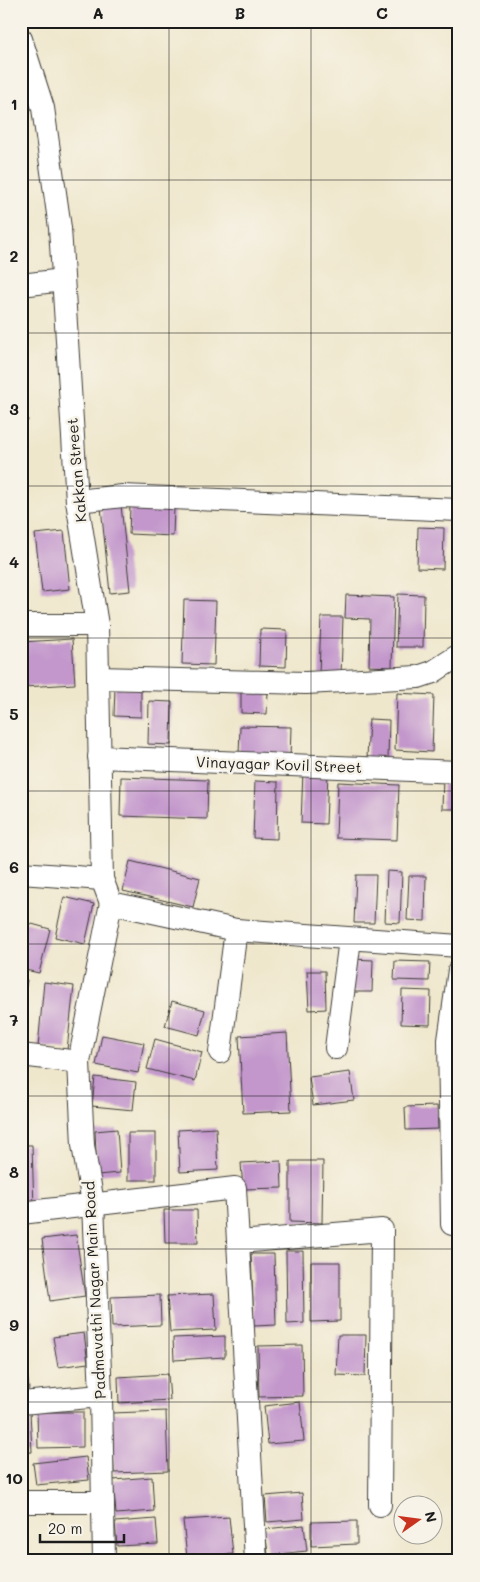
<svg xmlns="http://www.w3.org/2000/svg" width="480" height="1582" viewBox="0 0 480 1582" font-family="Mali,sans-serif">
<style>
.building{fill:#c397cc}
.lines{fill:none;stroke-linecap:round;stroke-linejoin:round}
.street-casing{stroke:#3c3a36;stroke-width:24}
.street{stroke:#fff;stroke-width:22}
.grid{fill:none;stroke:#1c1c1c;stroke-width:1;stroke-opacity:0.55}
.labels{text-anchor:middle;stroke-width:5;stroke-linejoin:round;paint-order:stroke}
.street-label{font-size:15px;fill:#1c1c1c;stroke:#f7f3e8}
.neatline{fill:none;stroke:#1c1c1c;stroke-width:2}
.grid-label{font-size:16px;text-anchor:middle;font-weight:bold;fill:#1c1c1c}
</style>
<rect width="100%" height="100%" fill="#f7f3e8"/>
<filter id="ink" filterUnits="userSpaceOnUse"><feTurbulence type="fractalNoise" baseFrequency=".02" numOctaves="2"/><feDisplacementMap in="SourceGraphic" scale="10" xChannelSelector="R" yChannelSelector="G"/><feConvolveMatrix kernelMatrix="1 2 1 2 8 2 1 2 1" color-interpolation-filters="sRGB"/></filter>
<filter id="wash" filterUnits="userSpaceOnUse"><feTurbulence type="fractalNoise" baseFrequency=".0096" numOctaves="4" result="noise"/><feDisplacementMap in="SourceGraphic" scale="20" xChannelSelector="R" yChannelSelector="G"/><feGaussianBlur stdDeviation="1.12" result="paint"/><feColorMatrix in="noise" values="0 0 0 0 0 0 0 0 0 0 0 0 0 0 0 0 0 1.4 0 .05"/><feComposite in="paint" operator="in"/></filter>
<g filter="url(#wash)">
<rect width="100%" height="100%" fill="#efe7cc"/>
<g id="blocks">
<g class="building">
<polygon points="21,386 28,421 21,422"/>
<polygon points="121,505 130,591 110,593 101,507"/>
<polygon points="130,507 174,508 173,536 129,534"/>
<polygon points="418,527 444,528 443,569 417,568"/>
<polygon points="64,531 70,589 42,592 35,534"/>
<polygon points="398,594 424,595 423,647 396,647"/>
<polygon points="346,595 394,597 392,667 369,666 370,619 345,618"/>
<polygon points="184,600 216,601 214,665 182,664"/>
<polygon points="321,617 343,617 341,675 319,674"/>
<polygon points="260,629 287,630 286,667 259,666"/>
<polygon points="72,639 75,684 24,687 21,642"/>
<polygon points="115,687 141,689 141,717 114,716"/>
<polygon points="241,691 268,692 267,714 241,713"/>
<polygon points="397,693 434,695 432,752 395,750"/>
<polygon points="149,701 172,702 171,745 148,744"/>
<polygon points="369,719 389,720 388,759 367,758"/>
<polygon points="240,726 291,727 290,758 239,756"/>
<polygon points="303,771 328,772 326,824 301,823"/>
<polygon points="121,777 208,780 207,819 120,816"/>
<polygon points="443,778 455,778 454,809 442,809"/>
<polygon points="255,781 278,782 277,839 253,838"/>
<polygon points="338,782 399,785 397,840 336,838"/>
<polygon points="130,861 200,878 193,907 123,891"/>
<polygon points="387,871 402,872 400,923 385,922"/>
<polygon points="356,875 376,875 374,923 354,923"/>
<polygon points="409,876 426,876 425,921 407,920"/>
<polygon points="64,897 94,904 85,944 55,937"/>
<polygon points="21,921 50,929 39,973 21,969"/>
<polygon points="352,959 373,960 372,992 351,992"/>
<polygon points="395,961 430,962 429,981 394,980"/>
<polygon points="307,971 325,971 326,1009 309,1010"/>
<polygon points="21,979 27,980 22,1007 21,1007"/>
<polygon points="44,982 74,986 67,1050 38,1047"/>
<polygon points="402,990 431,991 430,1025 401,1024"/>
<polygon points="172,1001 205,1010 199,1035 165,1026"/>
<polygon points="287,1033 291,1111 243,1113 239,1036"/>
<polygon points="102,1035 144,1043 138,1073 96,1065"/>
<polygon points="155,1039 202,1052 195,1081 147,1069"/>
<polygon points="21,1065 29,1067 22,1090 21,1089"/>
<polygon points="350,1072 354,1100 313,1105 309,1077"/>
<polygon points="95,1077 136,1082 133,1110 92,1106"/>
<polygon points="437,1106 438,1129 406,1130 405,1107"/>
<polygon points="216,1128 218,1170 180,1172 178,1130"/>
<polygon points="117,1129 120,1173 97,1175 95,1131"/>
<rect x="128" y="1133" width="28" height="47"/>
<polygon points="21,1145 32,1145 34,1209 21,1209"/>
<polygon points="281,1161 282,1188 243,1189 241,1163"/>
<polygon points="290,1161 323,1161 322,1223 290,1222"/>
<polygon points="164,1210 197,1210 198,1243 165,1243"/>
<polygon points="76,1235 85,1296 50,1301 42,1239"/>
<polygon points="286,1251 303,1251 304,1323 287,1324"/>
<polygon points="251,1254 274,1254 276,1325 254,1326"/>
<polygon points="311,1262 340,1262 340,1321 311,1322"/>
<polygon points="214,1294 216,1330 170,1332 167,1296"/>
<polygon points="160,1295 161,1325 112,1327 111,1297"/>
<polygon points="84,1333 88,1363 58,1367 53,1337"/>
<polygon points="338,1335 366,1335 365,1376 336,1375"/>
<polygon points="225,1336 225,1357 174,1360 173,1338"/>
<polygon points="302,1345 303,1396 259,1397 258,1346"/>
<polygon points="21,1355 25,1355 29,1389 21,1390"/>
<polygon points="168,1374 170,1400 119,1403 118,1377"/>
<polygon points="300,1402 304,1441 268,1444 264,1406"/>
<polygon points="30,1411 32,1452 21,1453 21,1412"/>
<polygon points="166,1411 168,1471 114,1473 112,1413"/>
<polygon points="37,1412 83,1412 83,1447 38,1448"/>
<polygon points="86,1457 89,1480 36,1485 33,1463"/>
<polygon points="152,1477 154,1511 116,1514 113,1480"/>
<polygon points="302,1493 304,1519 267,1522 265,1496"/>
<polygon points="229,1517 233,1554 187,1558 183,1520"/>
<polygon points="156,1519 158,1544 117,1546 115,1522"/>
<polygon points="357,1521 357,1544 311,1546 311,1522"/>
<polygon points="304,1525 307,1551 268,1555 265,1529"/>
</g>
</g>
</g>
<g filter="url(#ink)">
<use href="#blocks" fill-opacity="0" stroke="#3c3a36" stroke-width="1"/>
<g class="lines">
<defs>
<g id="street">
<polyline points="21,39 43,108 60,228 77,501 97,625 102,879 111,903"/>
<polyline points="21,285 63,280"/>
<polyline points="77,501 123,496 459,510"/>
<polyline points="21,625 97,625"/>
<polyline points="98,678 306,683 418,677 433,672 459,655"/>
<polyline points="99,757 459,772"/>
<polyline points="21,873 102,879"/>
<polyline points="111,903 236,930 459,946"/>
<polyline points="459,970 449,1040 452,1224 459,1224"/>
<polyline points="336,1048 350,939"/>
<polyline points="220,1052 236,930"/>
<polyline points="21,1055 79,1062"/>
<polyline points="21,1213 235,1188 256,1561"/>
<polyline points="239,1242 382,1230 380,1505"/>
<polyline points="21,1403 101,1396"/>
<polyline points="21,1502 103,1502"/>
<polyline points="104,1561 101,1396 93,1203 83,1145 79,1062 111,903"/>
</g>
</defs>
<use href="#street" class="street-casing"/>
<use href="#street" class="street"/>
</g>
</g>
<path class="grid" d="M169,21v1540M311,21v1540M21,180h438M21,333h438M21,486h438M21,638h438M21,791h438M21,944h438M21,1096h438M21,1249h438M21,1402h438"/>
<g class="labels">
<g class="street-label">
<text transform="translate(77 470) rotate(-95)" y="5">Kakkan Street</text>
<text transform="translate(279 765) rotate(2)" y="5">Vinayagar Kovil Street</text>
<text transform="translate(95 1290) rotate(-93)" y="5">Padmavathi Nagar Main Road</text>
</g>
</g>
<rect width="480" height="1582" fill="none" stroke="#f7f3e8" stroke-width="55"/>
<g transform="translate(418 1520) rotate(76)"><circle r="24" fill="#f7f3e8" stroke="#9f9d96"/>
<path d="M0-4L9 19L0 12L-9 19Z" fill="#c8321e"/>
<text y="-8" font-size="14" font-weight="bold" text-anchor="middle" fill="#1c1c1c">N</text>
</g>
<path d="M40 1534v8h84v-8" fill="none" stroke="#1c1c1c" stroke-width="2.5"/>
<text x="48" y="1534" font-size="15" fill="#1c1c1c" stroke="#f7f3e8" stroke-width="4" paint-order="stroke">20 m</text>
<rect x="28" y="28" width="424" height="1526" class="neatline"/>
<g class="grid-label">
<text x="98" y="19">A</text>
<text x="240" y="19">B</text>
<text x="382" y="19">C</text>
<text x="14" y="110">1</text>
<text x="14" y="262">2</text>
<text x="14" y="415">3</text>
<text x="14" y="568">4</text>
<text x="14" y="720">5</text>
<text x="14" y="873">6</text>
<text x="14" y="1026">7</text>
<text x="14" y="1178">8</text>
<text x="14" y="1331">9</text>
<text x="14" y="1484">10</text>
</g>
</svg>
